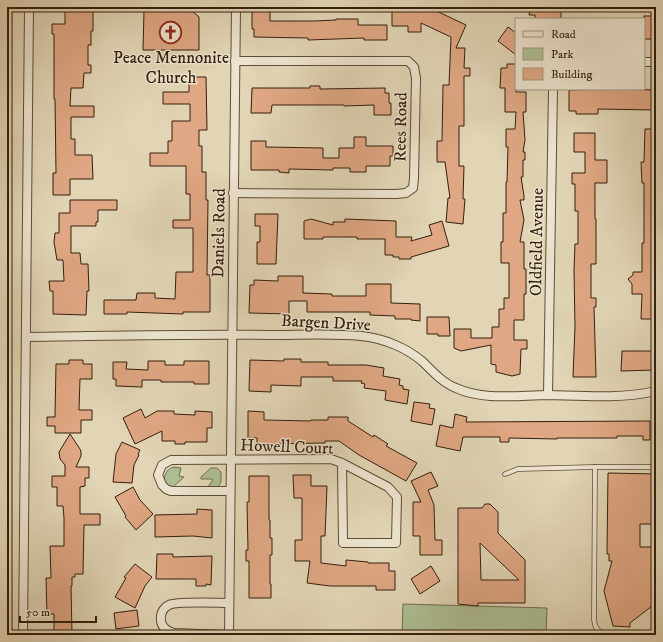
<svg xmlns="http://www.w3.org/2000/svg" width="663" height="642" viewBox="0 0 663 642" font-family="'IM FELL DW Pica',serif">
<style>
.green{fill:#adbe92;stroke:#706e4f}
.building{fill:#dfa783;stroke:#341f0c;fill-rule:evenodd}
.lines{fill:none;stroke-linecap:round;stroke-linejoin:round}
.lane-casing{stroke:#5f4c36;stroke-width:5.5}
.street-casing{stroke:#5f4c36;stroke-width:10}
.lane{stroke:#ece4cf;stroke-width:4}
.street{stroke:#ece4cf;stroke-width:8}
.labels{text-anchor:middle;stroke-width:3;stroke-linejoin:round;paint-order:stroke}
.poi-label{font-size:17px;fill:#341f0c;stroke:#ece4cf}
.street-label{font-size:17px;fill:#341f0c;stroke:#ece4cf}
</style>
<rect width="100%" height="100%" fill="#e1d5b5"/>
<filter id="stains"><feTurbulence type="fractalNoise" baseFrequency=".005" numOctaves="4"/><feColorMatrix values="0 0 0 0 .2 0 0 0 0 .09 0 0 0 0 .02 0 0 0 .5 -.17"/></filter>
<radialGradient id="worn" r=".72"><stop offset=".6" stop-color="#630" stop-opacity="0"/><stop offset="1" stop-color="#630" stop-opacity=".3"/></radialGradient>
<g class="green">
<path d="M174,467l7,1 -2,8 5,1 -1,1 -10,9c-13,-2 -10,-17 1,-20z"/>
<polygon points="211,468 217,468 221,472 221,482 218,487 207,488 213,480 212,479 201,479 201,477"/>
<polygon points="403,604 547,608 546,635 402,635"/>
</g>
<g class="building">
<polygon points="147,7 191,7 191,10 199,17 199,50 143,50 144,10 147,10"/>
<polygon points="252,7 270,7 270,21 314,21 336,20 336,19 358,19 358,25 387,25 387,40 364,40 364,38 308,40 308,38 254,37 254,29 252,29"/>
<polygon points="392,7 428,7 466,25 456,48 465,48 464,68 470,68 470,76 464,76 464,126 459,126 459,166 464,166 463,199 465,199 463,224 446,222 448,198 450,198 445,162 437,162 437,141 442,141 443,85 449,85 451,37 421,23 421,32 408,32 408,26 392,26"/>
<polygon points="530,7 561,8 561,19 535,19 535,15 529,15"/>
<polygon points="65,11 93,11 93,31 91,31 91,45 88,45 88,65 91,65 91,73 84,73 83,88 71,88 70,106 94,106 94,117 71,117 71,139 75,139 75,155 92,155 93,179 70,179 70,195 53,195 53,173 56,173 55,99 54,99 54,34 52,34 52,24 65,24"/>
<rect x="644" y="16" width="12" height="23"/>
<polygon points="508,27 516,33 516,55 498,41"/>
<polygon points="507,64 516,64 516,92 526,92 526,112 523,112 525,140 523,152 525,152 525,160 523,160 523,177 521,177 524,196 524,200 520,200 524,220 520,242 524,242 524,269 526,269 526,294 524,294 524,320 514,320 514,340 527,340 527,349 521,349 520,374 512,376 496,372 496,365 491,364 491,345 461,351 454,348 454,329 471,329 471,338 492,338 492,327 499,327 499,309 504,309 504,298 509,298 509,263 501,263 501,242 503,242 503,213 506,213 506,182 507,182 508,147 506,147 506,129 515,129 516,112 505,112 505,88 500,88 501,68 507,68"/>
<polygon points="189,77 206,77 207,130 199,130 199,146 202,146 202,172 206,172 206,200 208,200 207,275 210,275 210,312 183,312 183,314 127,312 127,314 104,314 104,300 136,300 137,293 155,293 155,298 175,299 176,272 193,272 193,228 173,228 173,220 190,220 190,194 186,194 186,166 150,166 150,153 168,153 168,141 172,141 172,121 190,121 190,104 163,104 163,92 189,92"/>
<polygon points="310,86 320,86 320,89 385,88 385,93 389,93 389,103 391,103 391,115 374,115 374,105 344,106 344,105 272,105 271,113 251,113 252,88 310,88"/>
<polygon points="613,89 656,90 656,110 598,109 598,114 576,114 576,111 569,111 569,90"/>
<polygon points="645,129 656,129 656,264 655,264 655,285 656,285 656,319 641,319 642,294 632,294 632,284 628,279 633,275 633,272 642,272 642,243 644,243 644,183 642,183 641,162 644,162"/>
<polygon points="574,133 595,133 595,160 607,160 607,183 595,183 595,219 596,219 596,264 591,264 591,298 596,298 596,307 594,307 596,377 573,377 575,327 574,271 575,244 578,244 578,211 575,211 575,184 572,184 572,173 585,173 585,152 574,152"/>
<polygon points="354,137 366,137 366,146 393,146 393,156 390,156 390,166 366,166 366,172 350,172 350,168 333,168 333,170 289,169 289,173 279,172 279,170 251,170 251,141 266,141 266,147 323,148 323,158 339,158 339,148 354,148"/>
<polygon points="70,200 117,200 117,210 98,210 98,222 96,222 96,226 71,226 71,253 80,253 81,264 88,264 89,291 87,291 86,315 53,314 53,291 50,291 49,281 64,281 63,260 57,260 54,242 55,233 59,233 59,213 70,213"/>
<polygon points="255,214 278,214 276,264 257,264 257,242 260,242 260,226 255,226"/>
<polygon points="311,219 333,225 333,222 345,222 345,219 396,221 396,237 412,237 411,241 432,235 429,225 442,221 449,246 411,257 411,259 399,259 399,257 393,257 393,255 385,255 385,239 357,239 357,237 323,237 323,239 304,239 304,221"/>
<polygon points="278,276 303,276 303,293 332,294 332,296 366,296 366,284 391,284 391,303 420,304 420,321 411,320 411,319 395,319 395,316 370,315 370,312 307,312 307,301 289,301 289,314 249,313 250,285 254,285 254,280 278,281"/>
<polygon points="427,317 449,317 450,336 438,336 438,334 427,334"/>
<polygon points="622,351 656,351 656,370 621,371"/>
<polygon points="284,359 301,359 301,362 328,362 328,365 366,365 384,368 383,376 400,379 399,385 403,386 403,389 409,390 407,404 385,400 386,391 364,388 365,384 361,383 362,381 333,381 333,377 301,377 301,386 271,385 271,392 249,391 250,360 284,361"/>
<polygon points="69,360 83,360 83,364 92,364 92,379 80,379 79,410 92,410 92,420 81,420 81,433 55,433 55,426 47,426 47,417 55,417 56,364 69,364"/>
<polygon points="148,361 165,361 165,365 184,365 184,361 209,361 209,384 194,384 194,382 161,382 161,380 142,380 142,387 116,386 116,379 113,379 113,362 127,362 126,369 148,370"/>
<polygon points="414,402 430,404 429,408 435,409 432,425 411,421"/>
<polygon points="141,409 145,418 157,411 174,411 174,414 195,415 195,411 212,412 212,428 207,428 207,442 185,442 185,444 175,444 175,441 162,441 162,431 135,444 123,418"/>
<polygon points="248,411 264,412 264,420 311,421 311,420 328,420 328,417 348,417 348,421 373,437 374,435 388,444 386,446 417,463 406,481 359,455 339,441 325,441 325,443 257,444 257,438 248,438"/>
<polygon points="455,414 467,417 466,422 650,421 650,440 643,440 643,436 617,436 617,438 557,438 557,439 509,438 509,442 500,442 500,437 463,437 460,451 436,446 440,425 453,428"/>
<polygon points="70,434 80,449 81,452 81,456 76,467 89,467 89,478 85,478 85,486 80,487 80,514 100,514 100,525 84,525 83,574 75,574 75,577 72,577 72,586 71,586 72,635 54,635 54,614 47,614 46,578 51,578 50,546 64,546 64,518 63,506 57,506 57,487 52,487 52,476 65,476 65,465 60,459 59,452"/>
<polygon points="122,442 140,450 138,454 139,455 134,465 132,483 113,482 116,454"/>
<polygon points="431,472 438,486 428,490 434,505 435,540 442,540 442,555 420,555 420,536 413,536 413,502 421,502 411,481"/>
<polygon points="608,473 656,474 656,524 640,524 640,547 656,547 656,603 630,623 630,627 613,626 604,591 612,561 609,561 609,554 607,554"/>
<polygon points="293,475 311,475 311,486 327,486 325,536 321,536 321,563 346,566 346,560 368,562 368,563 389,563 389,571 395,571 395,590 376,590 376,586 330,586 307,583 310,561 295,561 295,540 302,540 302,498 294,498"/>
<polygon points="249,476 269,476 269,520 270,520 270,538 272,538 272,555 270,555 270,584 271,584 271,598 249,598 249,561 246,561 246,550 248,550 247,502 249,502"/>
<polygon points="133,487 140,500 153,514 136,530 125,517 126,516 115,497"/>
<path d="M485,504h5l8,8v21l27,27v43h-47v3l-20,-2v-96h24zM480,543l39,37h-38z"/>
<polygon points="197,509 212,510 212,538 193,536 155,537 155,515 197,514"/>
<polygon points="157,554 173,554 173,557 212,556 211,585 206,584 206,586 196,586 196,579 156,579"/>
<polygon points="135,564 152,577 145,586 135,608 115,597 126,578 124,577"/>
<polygon points="431,566 440,581 420,594 411,579"/>
<polygon points="137,610 139,626 116,629 114,613"/>
</g>
<g class="lines">
<defs>
<g id="lane">
<path d="M656,467h-61l-1,152c1,8 2,11 9,14l53,1"/>
<polyline points="505,474 518,469 595,467"/>
</g>
<g id="street">
<polyline points="644,62 656,62"/>
<polyline points="233,193 396,194 406,193 413,188 414,178 416,78 414,67 408,61 235,61"/>
<path d="M26,337c82,-1 163,-3 244,-2 29,0 63,-2 91,1 22,2 46,12 62,26 10,10 20,21 33,26 28,13 63,7 93,7 36,1 72,4 107,-4"/>
<polyline points="548,395 553,89"/>
<polyline points="230,491 171,491 166,489 162,485 158,475 162,465 171,460 331,459 342,463 388,487 397,497 396,543 343,543 342,463"/>
<polyline points="23,635 29,7"/>
<polyline points="229,635 236,7"/>
<path d="M229,635l-55,-2c-7,-2 -12,-5 -13,-12 -1,-7 2,-13 8,-16 7,-4 49,-2 60,-2"/>
</g>
</defs>
<use href="#lane" class="lane-casing"/>
<use href="#street" class="street-casing"/>
<use href="#lane" class="lane"/>
<use href="#street" class="street"/>
</g>
<defs>
<symbol id="church-ring" viewBox="-11 -11 22 22"><circle r="9.5" fill="#ece4cf" stroke="#8f2418" stroke-width="1.5"/><path d="M-1.2-6h2.4v3.5h3.3v2.4h-3.3V6h-2.4V-.1h-3.3v-2.4h3.3Z" fill="#8f2418"/></symbol>
</defs>
<g fill-rule="evenodd">
<use href="#church-ring" x="158" y="20" width="25" height="25"/>
</g>
<g class="labels">
<g class="poi-label">
<text x="171" y="63">Peace Mennonite<tspan x="171" dy="20">Church</tspan></text>
</g>
<g class="street-label">
<text transform="translate(400 127) rotate(-89)" y="6">Rees Road</text>
<text transform="translate(218 233) rotate(-89)" y="6">Daniels Road</text>
<text transform="translate(536 242) rotate(-89)" y="6">Oldfield Avenue</text>
<text transform="translate(326 322) rotate(3)" y="6">Bargen Drive</text>
<text transform="translate(287 446) rotate(2)" y="6">Howell Court</text>
</g>
</g>
<rect width="663" height="642" fill="none" stroke="#e1d5b5" stroke-width="24"/>
<rect x="8" y="8" width="647" height="626" fill="none" stroke="#341f0c" stroke-width="2"/>
<rect x="12" y="12" width="639" height="618" fill="none" stroke="#341f0c"/>
<rect x="515" y="18" width="130" height="72" fill="#ece4cf" stroke="#a29581"/>
<rect x="523" y="31" width="20" height="6" fill="#ece4cf" stroke="#a29581"/>
<text x="551" y="38" font-size="12" fill="#341f0c">Road</text>
<rect x="523" y="48" width="20" height="12" fill="#adbe92" stroke="#a29581"/>
<text x="551" y="58" font-size="12" fill="#341f0c">Park</text>
<rect x="523" y="68" width="20" height="12" fill="#dfa783" stroke="#a29581"/>
<text x="551" y="78" font-size="12" fill="#341f0c">Building</text>
<path d="M20 616v6h76v-6" fill="none" stroke="#341f0c" stroke-width="2"/>
<text x="26" y="616" font-size="12" fill="#341f0c" stroke="#ece4cf" stroke-width="3" paint-order="stroke">50 m</text>
<rect width="100%" height="100%" filter="url(#stains)"/>
<rect width="100%" height="100%" fill="url(#worn)"/>
</svg>
